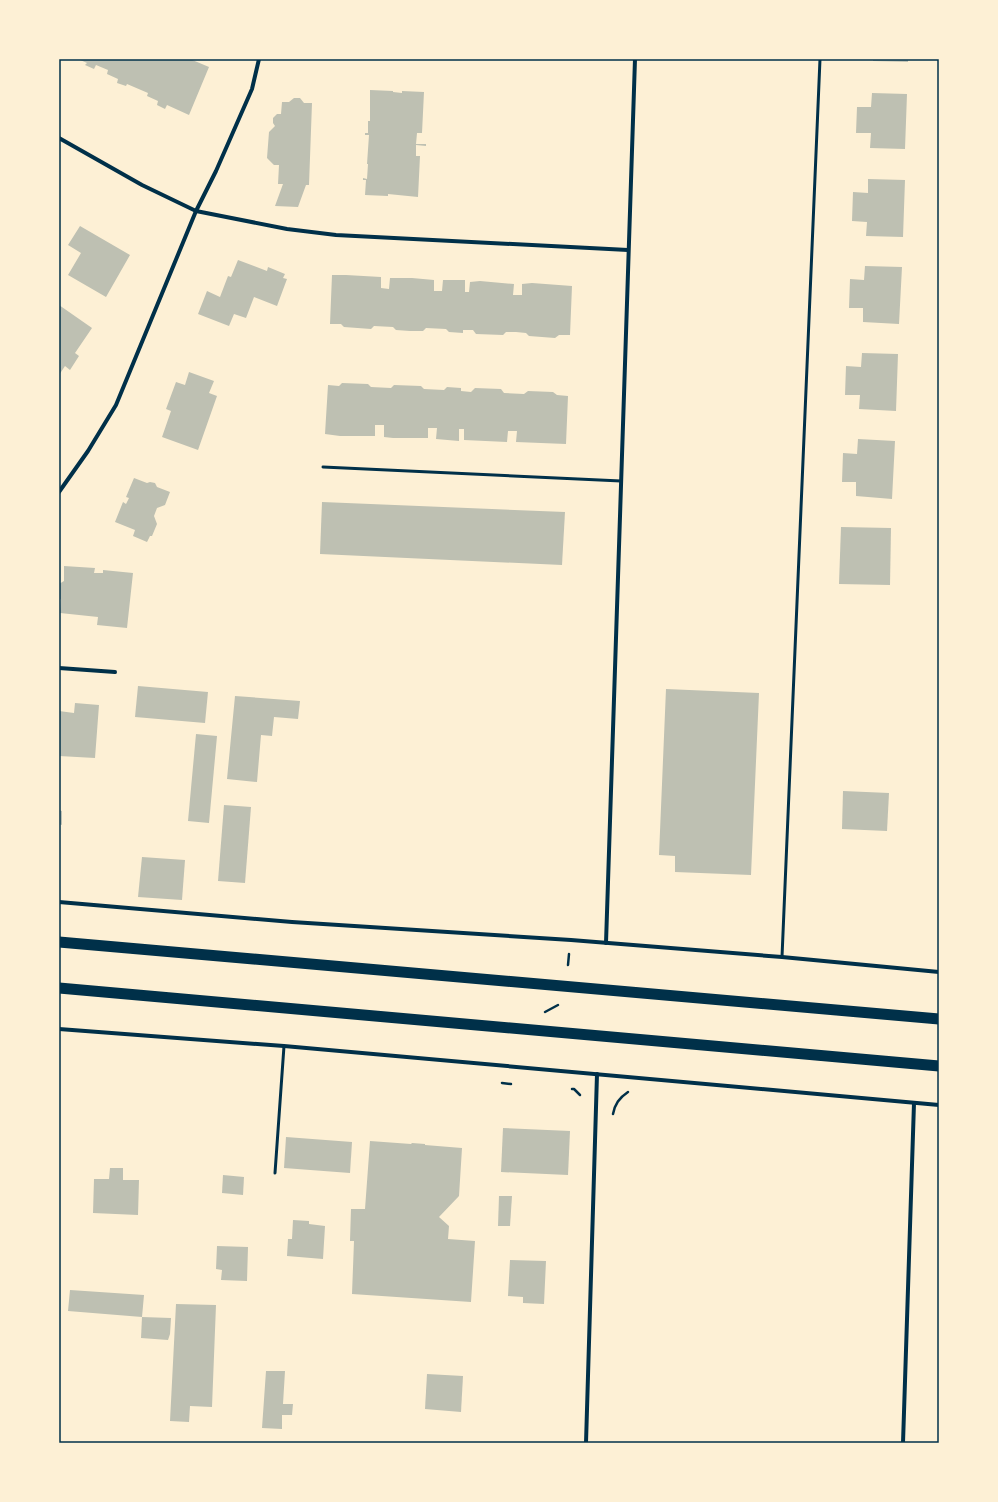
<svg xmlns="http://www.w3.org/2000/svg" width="998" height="1502" viewBox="0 0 998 1502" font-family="'Source Sans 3',sans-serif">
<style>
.building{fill:#bec0b2}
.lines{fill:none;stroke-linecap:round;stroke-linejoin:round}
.path{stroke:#003049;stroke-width:2.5}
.service{stroke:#003049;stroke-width:3}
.minor{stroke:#003049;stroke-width:4}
.trunk{stroke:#003049;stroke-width:11}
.neatline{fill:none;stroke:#003049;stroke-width:1.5}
</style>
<rect width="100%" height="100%" fill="#fdf0d5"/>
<g class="building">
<polygon points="78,59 190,59 209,67 189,115 167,105 165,109 157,105 158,101 147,96 148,93 127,84 126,86 117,83 118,79 107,74 108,70 96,65 94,69 85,65 87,63"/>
<polygon points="873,59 908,59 908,62 873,61"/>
<polygon points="370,90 393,91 393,92 402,93 402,91 424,92 422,133 417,133 416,144 426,144 426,146 416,145 416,156 420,156 418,197 388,194 388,196 365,195 366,180 363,180 363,178 367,179 368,164 367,164 369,135 365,135 365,133 368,133 368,121 370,121"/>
<polygon points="872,93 907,94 905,149 870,148 871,133 856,133 857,107 871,107"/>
<polygon points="294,98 300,98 304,103 312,103 309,185 306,185 298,207 275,206 283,184 278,184 279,165 274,165 267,158 269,132 275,126 273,123 273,118 277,114 281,114 282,102 289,102"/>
<polygon points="868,179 905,180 903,237 866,236 867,222 852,221 853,192 868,193"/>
<polygon points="80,226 130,255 106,297 68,275 81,253 68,245"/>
<polygon points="238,260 267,271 268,267 285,274 283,278 287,279 277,306 254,297 246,318 234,314 229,326 198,314 207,291 220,297 228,276 231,277"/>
<polygon points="865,266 902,267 899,324 863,322 863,308 849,308 850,279 864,280"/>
<polygon points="332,275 346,275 381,277 381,288 389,289 390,278 412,278 434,280 434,291 442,291 443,280 465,280 465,292 469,292 470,282 480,281 514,284 513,295 522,295 522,284 532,283 572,286 570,335 559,335 555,338 529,336 526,333 516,332 506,332 503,335 476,334 473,330 463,330 463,333 449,332 446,329 426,328 423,331 410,331 396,330 393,327 374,326 371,329 344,327 341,324 330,324"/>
<polygon points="59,305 92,328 75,353 79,356 70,370 65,366 59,375"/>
<polygon points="862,353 898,354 896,411 859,409 860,395 845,395 846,366 861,367"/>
<polygon points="189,372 214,381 209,393 217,396 198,450 162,437 171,411 166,409 176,382 185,385"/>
<polygon points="342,383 368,384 371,387 391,388 394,385 421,386 424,389 444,390 447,387 461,388 461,391 471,392 475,388 501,389 504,393 524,394 528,391 553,392 557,395 568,396 566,444 516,442 517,431 508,431 507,442 464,440 464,429 459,429 459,441 436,439 437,428 428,428 428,438 393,438 384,437 384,425 375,425 375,436 340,436 325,434 328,385 339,386"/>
<polygon points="858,439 895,441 892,499 856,496 856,482 842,482 843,453 857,454"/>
<polygon points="134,478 147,483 150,482 155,483 157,487 170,492 165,505 157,508 154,516 157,524 152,536 150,536 147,542 133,536 135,530 115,522 123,502 126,504 129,498 126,497"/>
<polygon points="322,502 565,512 562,565 320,554"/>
<polygon points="841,527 891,528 890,585 839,584"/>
<polygon points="64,566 95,568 94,573 103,573 103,570 133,573 127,628 97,625 98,617 60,613 61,600 59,597 59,584 64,581"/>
<polygon points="138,686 208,692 205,723 135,717"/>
<polygon points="666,689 759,693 751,875 675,872 675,856 659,855"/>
<polygon points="235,696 300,701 298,719 274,717 272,736 261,735 257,782 227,779"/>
<polygon points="75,703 99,705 95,758 59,756 59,711 74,713"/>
<polygon points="196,734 217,736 209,823 188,821"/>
<polygon points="843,791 889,793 887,831 842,829"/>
<polygon points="224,805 251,807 245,883 218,881"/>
<polygon points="59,810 62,811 62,825 59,824"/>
<polygon points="142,857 185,860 182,900 138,897"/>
<polygon points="503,1128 570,1131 568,1175 501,1172"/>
<polygon points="286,1137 352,1142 350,1173 284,1168"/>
<polygon points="370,1141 411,1144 412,1143 425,1144 425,1145 462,1148 459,1196 439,1217 449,1226 448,1239 475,1241 471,1302 352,1294 354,1241 350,1241 351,1209 365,1209"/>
<polygon points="110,1168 123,1168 123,1180 139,1180 138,1215 93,1213 94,1179 109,1179"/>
<polygon points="223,1175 244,1177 243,1195 222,1193"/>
<polygon points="499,1196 512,1196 510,1226 498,1226"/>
<polygon points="293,1220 309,1221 309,1224 325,1226 323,1259 287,1256 288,1239 292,1239"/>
<polygon points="217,1246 248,1247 247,1281 221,1280 222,1270 216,1269"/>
<polygon points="510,1260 546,1261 544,1304 523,1303 523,1297 508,1296"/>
<polygon points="70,1290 144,1295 142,1317 68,1311"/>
<polygon points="176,1304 216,1305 212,1407 190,1406 189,1422 170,1421"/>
<polygon points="142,1317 171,1318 170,1334 168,1340 141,1338"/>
<polygon points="266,1371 285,1371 283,1404 293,1404 292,1415 282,1415 282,1429 262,1428"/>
<polygon points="427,1374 463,1376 461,1412 425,1409"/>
</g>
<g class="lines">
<g class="path">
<polyline points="568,965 569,954"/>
<polyline points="545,1012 558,1005"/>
<polyline points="502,1083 511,1084"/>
<polyline points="572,1089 574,1089 580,1095"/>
<path d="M613,1114c2,-10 6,-16 15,-22"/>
</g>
<g class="service">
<polyline points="323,467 621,481"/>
<polyline points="782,957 820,59"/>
<polyline points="275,1173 284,1046"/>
</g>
<g class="minor">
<polyline points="59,138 142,185 196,211 287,229 336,235 628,250"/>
<polyline points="59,492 88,451 116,405 196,211 216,171 252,89 259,59"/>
<polyline points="59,668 115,672"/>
<polyline points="59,902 292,922 571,940 782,957 939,972"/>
<polyline points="606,943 635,59"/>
<polyline points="59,1029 284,1046 939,1105"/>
<polyline points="586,1443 597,1074"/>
<polyline points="903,1443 914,1103"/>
</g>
<g class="trunk">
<polyline points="59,942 939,1019"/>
<polyline points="59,988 939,1066"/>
</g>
</g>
<rect width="998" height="1502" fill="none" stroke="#fdf0d5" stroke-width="120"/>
<rect x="60" y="60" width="878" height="1382" class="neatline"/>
</svg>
